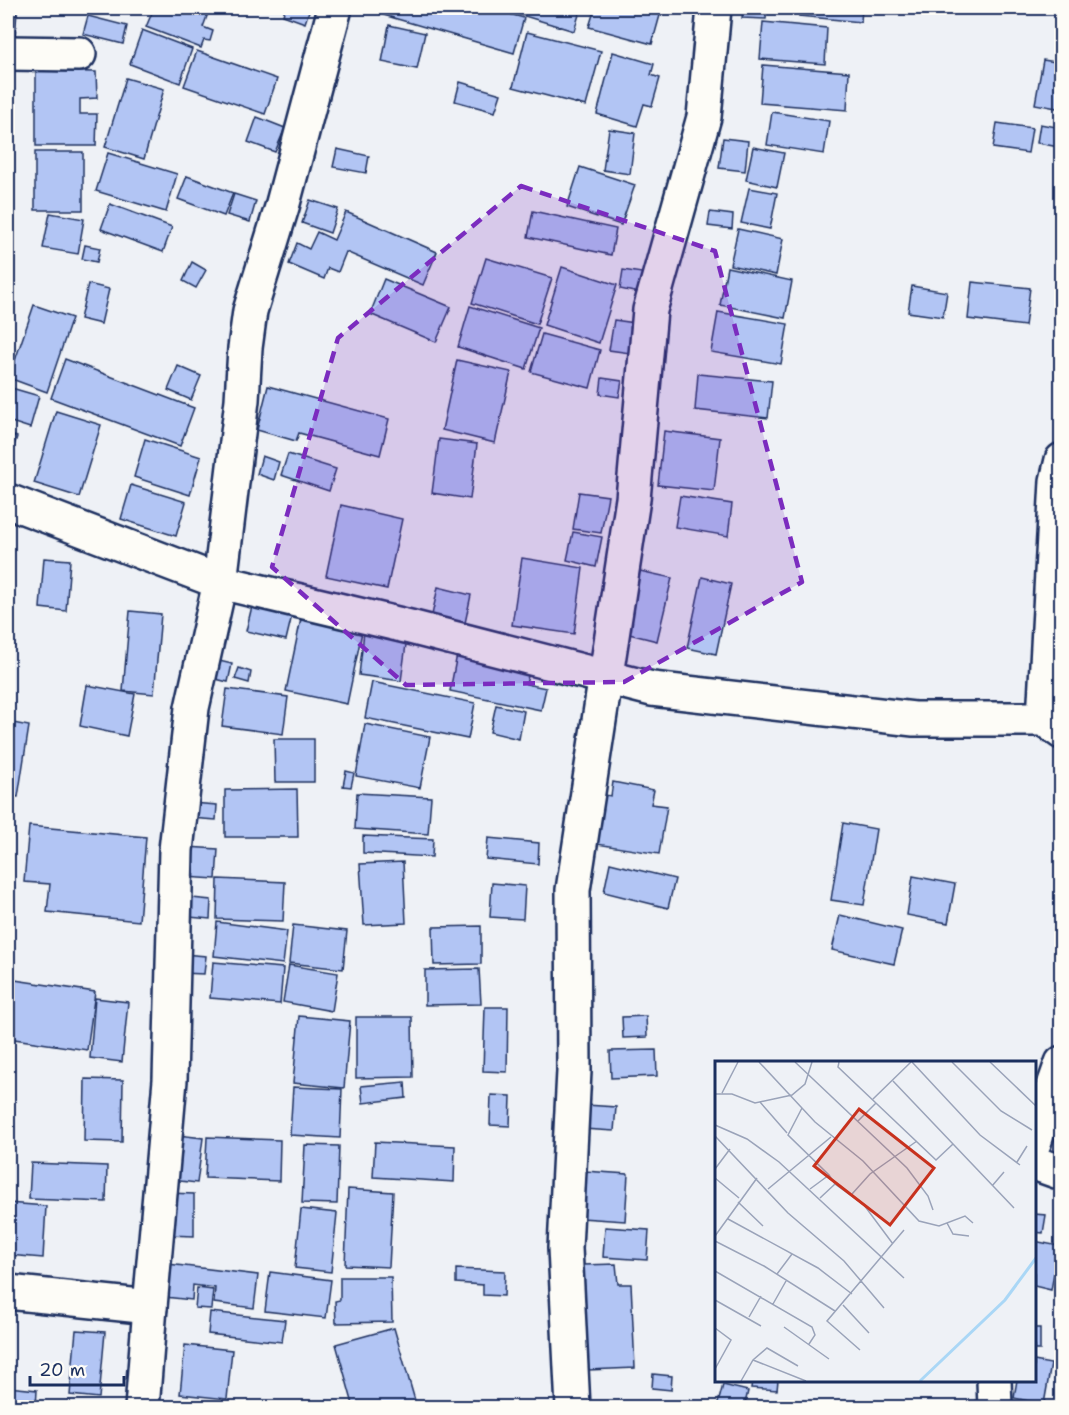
<svg xmlns="http://www.w3.org/2000/svg" width="1069" height="1415" viewBox="0 0 1069 1415" font-family="'Shantell Sans',sans-serif">
<style>
.building{fill:#b2c5f4;stroke:#1b2f5e;stroke-width:1.5}
.lines{fill:none;stroke-linecap:round;stroke-linejoin:round}
.minor-casing{stroke:#1b2f5e;stroke-width:38}
.minor{stroke:#fdfcf7;stroke-width:33}
.marked{fill:#7b2cbf;fill-opacity:0.2;stroke:#7b2cbf;stroke-width:4.5;stroke-dasharray:12 8;stroke-linejoin:round}
.inset-river{fill:none;stroke:#aad7f6;stroke-width:3}
.inset-road{fill:none;stroke:#9aa3b9;stroke-width:1.5}
.view{fill:#c8321e;fill-opacity:0.15;stroke:#c8321e;stroke-width:3}
.inset-edge{fill:none;stroke:#1b2f5e;stroke-width:3}
</style>
<rect width="100%" height="100%" fill="#eef1f6"/>
<filter id="ink" filterUnits="userSpaceOnUse"><feTurbulence type="fractalNoise" baseFrequency=".0167" numOctaves="2"/><feDisplacementMap in="SourceGraphic" scale="12" xChannelSelector="R" yChannelSelector="G"/><feConvolveMatrix kernelMatrix="1 2 1 2 8 2 1 2 1" color-interpolation-filters="sRGB"/></filter>
<g filter="url(#ink)">
<g class="building">
<polygon points="154,8 210,8 203,27 213,31 210,41 204,40 201,48 146,27"/>
<polygon points="285,8 310,8 305,23 283,15"/>
<polygon points="382,8 488,8 524,18 514,53 380,14"/>
<polygon points="519,8 581,8 574,31 518,14"/>
<polygon points="595,8 662,8 652,44 589,27"/>
<polygon points="743,8 767,8 766,19 742,18"/>
<polygon points="800,8 862,8 861,22 799,16"/>
<polygon points="8,11 17,12 15,37 8,36"/>
<polygon points="88,16 127,26 123,44 83,34"/>
<polygon points="763,22 827,28 825,64 760,59"/>
<polygon points="389,25 425,33 417,69 382,62"/>
<polygon points="142,30 192,49 180,83 130,64"/>
<polygon points="527,32 601,51 586,106 513,87"/>
<polygon points="197,51 277,79 265,114 184,86"/>
<polygon points="613,52 654,64 651,75 660,78 652,106 644,104 637,126 597,114"/>
<polygon points="1043,60 1062,63 1062,109 1035,104"/>
<polygon points="763,65 849,72 847,110 760,103"/>
<polygon points="36,71 96,72 97,98 80,99 80,114 97,114 96,146 36,146"/>
<polygon points="126,78 164,89 144,159 105,147"/>
<polygon points="460,82 501,94 495,112 455,101"/>
<polygon points="772,112 829,121 824,154 767,145"/>
<polygon points="257,117 285,128 275,152 248,142"/>
<polygon points="997,123 1032,128 1028,153 993,148"/>
<polygon points="1040,124 1062,128 1059,147 1037,143"/>
<polygon points="609,129 635,133 630,174 603,170"/>
<polygon points="723,138 748,141 745,171 719,168"/>
<polygon points="753,147 784,153 777,187 746,180"/>
<polygon points="337,149 369,156 366,173 333,167"/>
<rect x="35" y="152" width="48" height="58"/>
<polygon points="108,153 177,174 166,212 96,191"/>
<polygon points="580,167 635,185 621,225 567,207"/>
<polygon points="187,176 233,193 224,216 178,199"/>
<polygon points="749,188 777,193 770,229 741,223"/>
<polygon points="234,194 256,201 250,222 227,215"/>
<polygon points="310,200 338,209 330,233 302,223"/>
<polygon points="110,204 172,227 163,252 101,229"/>
<polygon points="533,211 616,229 611,255 528,237"/>
<polygon points="346,212 437,252 423,285 346,252 338,272 328,268 324,279 289,264 297,243 309,249 317,232 334,240"/>
<polygon points="710,212 733,215 732,229 708,226"/>
<polygon points="50,213 84,219 78,254 43,248"/>
<polygon points="738,229 783,239 776,275 730,265"/>
<polygon points="85,245 100,248 97,262 82,259"/>
<polygon points="486,258 552,278 537,324 472,303"/>
<polygon points="192,262 206,270 196,288 183,281"/>
<polygon points="562,267 617,285 599,343 544,325"/>
<polygon points="727,267 792,281 785,318 720,305"/>
<polygon points="623,270 642,273 639,293 620,289"/>
<polygon points="384,279 451,307 436,342 370,314"/>
<polygon points="972,282 1030,288 1025,326 968,319"/>
<polygon points="88,284 109,289 101,324 80,319"/>
<polygon points="912,286 947,292 943,317 908,312"/>
<polygon points="34,305 72,318 47,392 9,378"/>
<polygon points="470,306 539,328 526,369 458,347"/>
<polygon points="718,312 788,324 781,364 711,352"/>
<polygon points="614,320 635,323 630,353 609,350"/>
<polygon points="542,334 600,350 590,388 531,372"/>
<polygon points="65,359 194,408 180,446 51,398"/>
<polygon points="457,360 511,372 495,443 442,430"/>
<polygon points="178,366 201,376 191,400 168,390"/>
<polygon points="698,374 772,381 768,418 695,410"/>
<polygon points="602,378 622,381 619,397 600,394"/>
<polygon points="268,386 389,419 380,455 299,433 296,441 257,430"/>
<polygon points="8,387 39,396 30,428 8,421"/>
<polygon points="56,411 101,425 79,497 34,483"/>
<polygon points="664,431 720,438 714,491 658,485"/>
<polygon points="8,434 17,437 9,460 8,459"/>
<polygon points="145,439 201,457 190,495 134,477"/>
<polygon points="439,439 477,444 470,499 432,493"/>
<polygon points="288,454 336,469 329,491 281,475"/>
<polygon points="262,456 279,462 274,480 257,474"/>
<polygon points="131,485 186,502 176,536 121,519"/>
<polygon points="579,492 608,496 601,533 573,529"/>
<polygon points="680,496 732,504 728,536 675,527"/>
<polygon points="341,505 402,519 387,589 326,576"/>
<polygon points="573,532 602,537 596,567 567,560"/>
<polygon points="44,558 70,560 66,611 40,608"/>
<polygon points="522,558 583,568 574,634 512,625"/>
<polygon points="640,571 672,578 657,641 625,633"/>
<polygon points="702,577 731,584 716,654 687,648"/>
<polygon points="438,587 471,595 465,623 432,615"/>
<polygon points="253,602 293,611 286,640 246,631"/>
<polygon points="130,611 161,614 154,694 123,691"/>
<polygon points="302,614 363,627 347,704 286,691"/>
<polygon points="364,632 407,637 401,681 359,675"/>
<polygon points="458,649 531,664 526,684 546,688 541,710 450,691"/>
<polygon points="207,658 232,664 228,682 203,676"/>
<polygon points="239,668 251,672 249,683 235,679"/>
<polygon points="372,682 475,703 468,739 365,718"/>
<polygon points="87,685 135,694 127,736 80,726"/>
<polygon points="227,689 288,697 283,734 222,726"/>
<polygon points="496,705 524,711 519,739 490,732"/>
<polygon points="8,722 29,726 18,797 8,796"/>
<polygon points="365,724 430,737 420,788 356,776"/>
<polygon points="274,739 314,739 314,782 275,782"/>
<polygon points="346,771 354,773 351,787 343,786"/>
<polygon points="613,782 654,790 651,804 667,806 659,854 584,842 592,793 611,796"/>
<polygon points="297,789 298,837 225,837 225,790"/>
<polygon points="357,793 431,797 428,834 355,829"/>
<polygon points="192,803 217,805 216,820 190,818"/>
<polygon points="8,806 13,806 8,875"/>
<polygon points="843,823 876,829 864,905 831,900"/>
<polygon points="29,826 146,837 139,921 47,912 50,884 24,882"/>
<polygon points="363,836 433,839 432,857 363,853"/>
<polygon points="488,838 539,843 538,864 486,859"/>
<polygon points="187,847 218,849 216,879 185,877"/>
<polygon points="403,862 406,923 364,925 360,864"/>
<polygon points="610,863 675,879 668,908 604,892"/>
<polygon points="913,876 955,884 948,923 907,915"/>
<polygon points="218,879 285,882 283,921 217,919"/>
<polygon points="492,883 525,886 523,919 490,917"/>
<polygon points="182,897 211,900 210,919 179,916"/>
<polygon points="8,901 13,901 8,961"/>
<polygon points="840,915 902,930 894,964 832,950"/>
<polygon points="217,922 287,931 283,964 214,956"/>
<polygon points="293,925 347,931 343,969 289,963"/>
<polygon points="481,926 481,964 434,965 433,927"/>
<polygon points="183,954 206,956 204,974 181,973"/>
<polygon points="213,962 283,968 280,1004 210,998"/>
<polygon points="289,965 338,973 332,1011 283,1002"/>
<polygon points="479,969 481,1004 425,1005 425,970"/>
<polygon points="8,979 95,992 87,1050 8,1038"/>
<polygon points="95,998 128,1002 122,1062 90,1058"/>
<polygon points="485,1007 508,1007 507,1072 483,1071"/>
<polygon points="299,1016 350,1021 344,1088 293,1083"/>
<polygon points="646,1016 647,1037 623,1038 622,1017"/>
<polygon points="356,1017 412,1017 413,1077 356,1078"/>
<polygon points="656,1050 657,1076 611,1078 610,1051"/>
<polygon points="85,1079 123,1080 122,1142 84,1141"/>
<polygon points="405,1082 406,1098 363,1103 361,1086"/>
<polygon points="293,1087 342,1089 340,1138 290,1135"/>
<polygon points="491,1095 511,1096 510,1126 490,1125"/>
<polygon points="586,1105 616,1107 614,1131 583,1129"/>
<polygon points="8,1111 11,1111 10,1137 8,1137"/>
<polygon points="169,1134 203,1138 197,1183 163,1179"/>
<polygon points="207,1137 280,1140 279,1181 205,1178"/>
<polygon points="375,1142 455,1146 454,1182 373,1177"/>
<polygon points="305,1145 339,1146 337,1204 302,1203"/>
<polygon points="31,1163 107,1166 106,1202 29,1199"/>
<polygon points="584,1171 628,1174 625,1221 581,1218"/>
<polygon points="348,1189 393,1192 389,1267 345,1265"/>
<polygon points="168,1193 194,1194 194,1236 167,1235"/>
<polygon points="8,1203 46,1206 43,1258 8,1255"/>
<polygon points="301,1209 337,1213 331,1272 295,1268"/>
<polygon points="1034,1214 1046,1215 1043,1233 1034,1232"/>
<polygon points="605,1227 649,1230 647,1260 603,1257"/>
<polygon points="1034,1241 1059,1246 1051,1290 1034,1286"/>
<polygon points="168,1264 258,1275 254,1308 214,1303 215,1288 193,1285 192,1300 165,1297"/>
<polygon points="616,1264 618,1284 631,1284 635,1368 588,1370 583,1265"/>
<polygon points="456,1269 505,1271 504,1296 483,1295 483,1285 456,1283"/>
<polygon points="270,1272 331,1280 326,1318 265,1311"/>
<polygon points="340,1277 391,1277 392,1322 336,1323 335,1301 340,1300"/>
<polygon points="197,1288 213,1290 211,1309 195,1308"/>
<polygon points="210,1312 285,1320 282,1342 208,1334"/>
<polygon points="394,1328 416,1404 402,1408 354,1408 336,1344"/>
<rect x="1034" y="1328" width="6" height="22"/>
<polygon points="76,1330 105,1332 99,1398 70,1395"/>
<polygon points="185,1345 232,1350 227,1399 180,1394"/>
<polygon points="1034,1361 1051,1364 1044,1404 1014,1398 1017,1380 1034,1380"/>
<polygon points="653,1374 672,1376 671,1390 652,1388"/>
<polygon points="752,1380 778,1380 777,1390 751,1388"/>
<polygon points="723,1385 748,1391 744,1408 717,1407"/>
<polygon points="8,1387 37,1390 36,1408 8,1408"/>
<polygon points="152,1402 243,1408 151,1408"/>
<polygon points="251,1403 306,1407 306,1408 251,1408"/>
</g>
<g class="lines">
<defs>
<g id="minor">
<polyline points="8,53 79,54"/>
<polyline points="1062,460 1057,481 1044,719 1062,732"/>
<polyline points="8,501 220,582 410,627 652,689 914,719 1044,719"/>
<polyline points="1034,1143 1062,1063"/>
<polyline points="1034,1163 1062,1173"/>
<polyline points="8,1292 150,1307"/>
<polyline points="994,1380 995,1408"/>
<polyline points="142,1408 150,1307 170,1080 176,850 192,708 220,582 242,400 245,348 250,311 282,207 335,8"/>
<polyline points="573,1408 565,1248 574,1071 573,890 633,499 650,310 704,117 714,8"/>
</g>
</defs>
<use href="#minor" class="minor-casing"/>
<use href="#minor" class="minor"/>
</g>
</g>
<path class="marked" d="M521,186l194,65 87,331 -178,100 -218,3 -134,-118 66,-229z"/>
<g transform="translate(715 1061)">
<rect width="321" height="321" fill="#eef1f6"/>
<path class="inset-river" d="M205,320l85,-81 31,-42"/>
<path class="inset-road" d="M44,1l56,60 48,39 56,60 20,5 26,-10 8,7M80,1l112,106 21,28 5,14M124,1l-1,5 98,93 17,-16M197,1l68,73 40,30M237,1l49,49 31,19M275,1l46,44M178,20l121,127M7,32l16,-31M0,33h17l23,9 37,-8 13,-11 7,-22M158,38l38,-37M45,41l27,31M87,47l-14,27 41,40 -19,14M143,60l18,-18M0,64l32,14 32,23 125,116M0,75l73,77 56,48 40,47M302,101l10,-16M0,108l15,-20M114,114l6,9 29,21 29,39M0,117l24,20M277,125l12,-14M53,128l63,-52M137,133l18,-20 47,-33M105,137l15,-14M23,141l25,24M13,158l90,49 34,26M232,162l6,11 16,2M0,175l42,-58M0,180l49,25 71,45M0,210l97,56 3,8 -6,9M62,213l15,-20M0,239l46,26M58,243l13,-23M128,244l26,28M34,256l12,-21M69,266l45,32M0,267l16,12 -16,29M145,289l-33,-29 77,-91M38,299l53,21M26,320l12,-21 14,-12 31,18"/>
<path class="view" d="M144,48l75,59 -44,57 -76,-59z"/>
<rect width="321" height="321" class="inset-edge"/>
</g>
<rect width="1069" height="1415" fill="none" stroke="#fdfcf7" stroke-width="30"/>
<rect x="15" y="15" width="1039" height="1385" fill="none" stroke="#1b2f5e" stroke-width="2" filter="url(#ink)"/>
<path d="M30 1376v9h94v-9" fill="none" stroke="#1b2f5e" stroke-width="3"/>
<text x="39" y="1376" font-size="18" fill="#1b2f5e" stroke="#fdfcf7" stroke-width="4.5" paint-order="stroke">20 m</text>
</svg>
